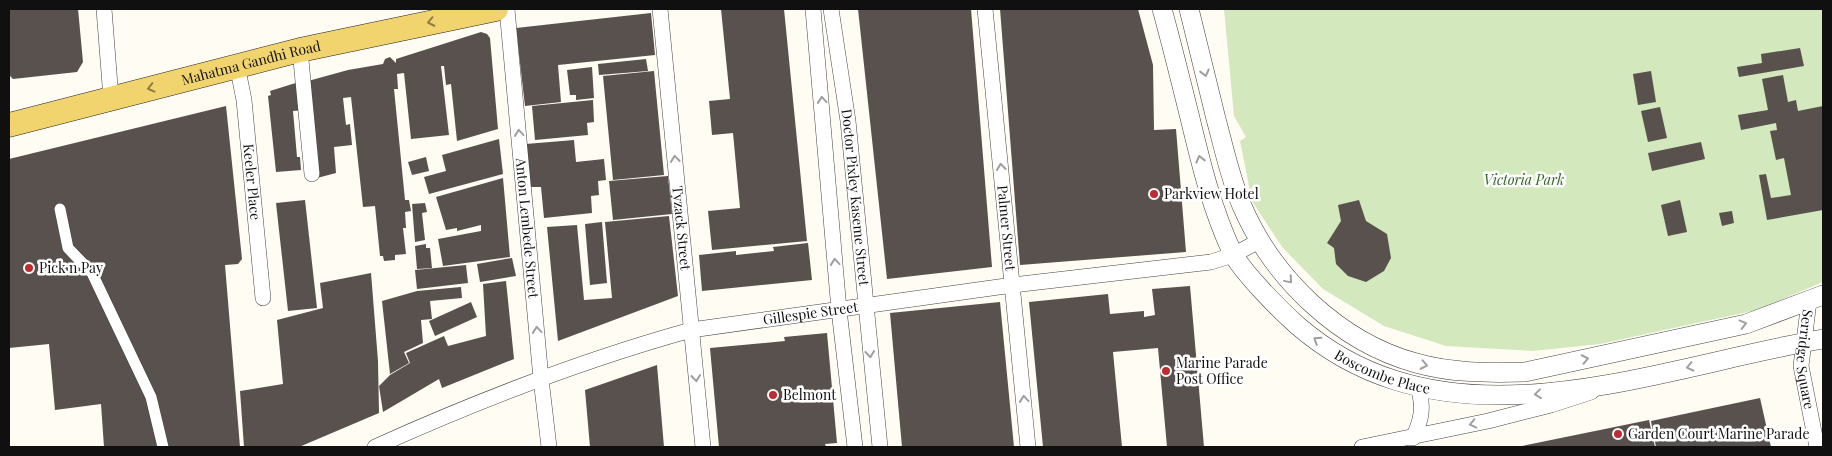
<svg xmlns="http://www.w3.org/2000/svg" width="1832" height="456" viewBox="0 0 1832 456" font-family="'Playfair Display',serif">
<style>
.green{fill:#d3e8bd}
.building{fill:#58514d}
.lines{fill:none;stroke-linecap:round;stroke-linejoin:round}
.pedestrian-casing{stroke:#434343;stroke-width:12}
.minor-casing{stroke:#434343;stroke-width:16}
.tertiary-casing{stroke:#434343;stroke-width:20}
.primary-casing{stroke:#212121;stroke-width:25}
.pedestrian{stroke:#fff;stroke-width:11}
.minor{stroke:#fff;stroke-width:15}
.tertiary{stroke:#fff;stroke-width:19}
.primary{stroke:#f2d46f;stroke-width:24}
.oneway{stroke:#8c7c44}
.oneway2{stroke:#9f9f9f}
.poi-dot{fill:#bb2d32;stroke:#fff;stroke-width:2}
.labels{text-anchor:middle;stroke-width:5;stroke-linejoin:round;paint-order:stroke}
.street-label{font-size:14px;fill:#101010;stroke:#fff}
.park-label{font-size:14px;font-style:italic;fill:#2f6622;stroke:#fff}
.poi-label{font-size:14px;fill:#101010;stroke:#fff;text-anchor:start}
</style>
<rect width="100%" height="100%" fill="#fefcf3"/>
<polygon class="green" points="1224,9 1823,9 1823,282 1757,310 1600,344 1533,351 1446,346 1384,326 1323,289 1282,247 1252,201 1240,141 1246,137 1234,116"/>
<g class="building">
<polygon points="9,9 78,9 83,62 77,72 13,79 9,75"/>
<polygon points="721,9 784,9 807,241 712,250 708,211 740,208 733,133 712,135 709,101 730,99"/>
<polygon points="858,9 971,9 992,267 887,279"/>
<polygon points="1000,9 1138,9 1153,65 1154,130 1176,129 1186,252 1020,265"/>
<polygon points="651,13 655,55 558,65 561,102 525,106 516,28"/>
<polygon points="481,32 487,34 490,38 498,129 457,141 451,84 446,85 444,66 441,66 449,135 411,139 404,73 397,74 398,89 394,89 405,200 409,200 411,211 405,212 406,228 403,228 406,254 395,255 395,260 384,261 383,256 380,256 375,206 363,207 351,97 343,98 346,125 350,124 352,145 334,147 336,173 317,178 308,81 348,70 383,64 385,59 390,57 396,63 396,59"/>
<polygon points="1800,48 1804,66 1739,77 1737,67 1762,63 1761,54"/>
<polygon points="646,59 648,71 599,75 598,64"/>
<polygon points="592,67 594,98 576,100 576,95 570,95 567,70"/>
<polygon points="654,71 664,175 613,180 603,76"/>
<polygon points="1651,71 1656,102 1638,105 1633,74"/>
<polygon points="1783,75 1788,102 1796,100 1798,111 1823,106 1823,210 1767,220 1759,175 1766,174 1771,198 1791,195 1784,158 1776,160 1770,131 1777,130 1776,123 1741,130 1738,115 1768,110 1762,79"/>
<polygon points="302,81 305,110 293,111 297,157 300,157 301,170 276,172 268,96 271,95 270,91"/>
<polygon points="593,100 594,122 587,123 588,135 535,140 532,106"/>
<polygon points="226,106 242,259 238,264 225,265 240,447 104,447 101,404 55,410 49,344 9,348 9,159"/>
<polygon points="1660,107 1667,138 1648,142 1641,111"/>
<polygon points="499,139 503,174 429,194 424,177 446,171 442,155"/>
<polygon points="574,140 576,162 604,159 606,180 598,181 599,195 591,196 592,213 544,218 541,187 530,187 526,144"/>
<polygon points="1701,142 1705,159 1652,171 1648,153"/>
<polygon points="426,157 429,171 412,175 408,162"/>
<polygon points="668,176 672,214 613,220 609,181"/>
<polygon points="503,178 510,257 443,266 438,239 481,231 481,225 457,231 457,228 446,230 436,197"/>
<polygon points="305,200 317,308 288,311 276,203"/>
<polygon points="1359,200 1366,221 1387,234 1391,258 1384,271 1366,282 1348,276 1336,264 1334,248 1327,243 1341,221 1338,205"/>
<polygon points="1680,200 1687,232 1668,236 1661,205"/>
<polygon points="425,203 427,212 422,213 425,240 415,242 412,204"/>
<polygon points="1732,211 1734,223 1722,226 1719,213"/>
<polygon points="669,216 678,296 558,341 547,227 577,225 584,300 612,298 605,222"/>
<polygon points="602,222 607,283 590,285 585,224"/>
<polygon points="808,243 812,280 702,291 699,255 736,251 736,255 774,251 773,247"/>
<polygon points="426,244 426,248 430,248 432,268 417,269 415,246"/>
<polygon points="512,258 516,276 480,282 477,264"/>
<polygon points="466,265 468,283 417,289 415,270"/>
<polygon points="371,273 378,361 379,413 299,447 244,447 240,391 283,384 277,320 323,308 320,283"/>
<polygon points="506,281 514,359 442,388 439,379 383,412 379,386 390,375 410,363 406,353 444,336 448,346 486,336 483,284"/>
<polygon points="1190,286 1204,447 1167,447 1158,348 1113,352 1122,447 1043,447 1029,302 1108,294 1110,314 1144,311 1144,317 1155,315 1152,289"/>
<polygon points="461,287 462,298 430,301 432,319 421,320 423,343 404,352 409,363 390,374 382,301 417,291"/>
<polygon points="471,302 477,317 435,336 429,321"/>
<polygon points="1000,302 1014,447 902,447 890,313"/>
<polygon points="827,333 837,443 825,444 826,447 719,447 710,348 785,341 784,337"/>
<polygon points="657,365 664,447 590,447 585,390"/>
<polygon points="1760,398 1771,447 1656,447 1651,421"/>
<polygon points="1649,420 1655,447 1522,447 1522,446"/>
</g>
<g class="lines">
<defs>
<polyline id="pedestrian" points="60,209 68,248 92,273 151,397 163,447"/>
<g id="minor">
<polyline points="104,9 111,98"/>
<path id="s1" d="M507,9l34,370 8,68"/>
<path id="s2" d="M660,9l43,438"/>
<polyline points="813,9 839,310 855,447"/>
<path id="s3" d="M831,9l17,112 32,326"/>
<path id="s4" d="M985,9l43,438"/>
<polyline points="300,50 312,174"/>
<path id="s5" d="M237,65l7,35 19,198"/>
<path id="s6" d="M1809,301l-8,65 16,81"/>
<path d="M1413,438c9,-19 11,-31 5,-51"/>
<path id="s7" d="M375,447c102,-46 208,-87 316,-117l322,-45 198,-23 22,-7 26,-14"/>
<polyline points="1362,447 1488,421 1551,405 1591,392"/>
</g>
<g id="tertiary">
<path id="s8" d="M1162,9c10,36 19,73 28,109 11,46 22,91 42,134 10,20 49,59 66,74 151,130 355,42 525,13"/>
<path d="M1189,9c9,36 18,73 27,110 8,29 14,59 26,87 31,72 97,136 174,157 35,10 72,10 109,9l221,-48 77,-29"/>
</g>
<g id="primary">
<path id="s9" d="M9,125l291,-75 196,-41"/>
</g>
</defs>
<use href="#pedestrian" class="pedestrian-casing"/>
<use href="#minor" class="minor-casing"/>
<use href="#tertiary" class="tertiary-casing"/>
<use href="#primary" class="primary-casing"/>
<use href="#pedestrian" class="pedestrian"/>
<use href="#minor" class="minor"/>
<use href="#tertiary" class="tertiary"/>
<use href="#primary" class="primary"/>
</g>
<defs><path id="oneway-chevron" d="M-2-3.5L2.5 0L-2 3.5" fill="none" stroke-width="1.6" stroke-linecap="round" stroke-linejoin="round" transform="scale(1.25)"/></defs>
<g class="oneway">
<use href="#oneway-chevron" transform="translate(431 22) rotate(168)"/>
<use href="#oneway-chevron" transform="translate(151 88) rotate(166)"/>
</g>
<g class="oneway2">
<use href="#oneway-chevron" transform="translate(1205 73) rotate(76)"/>
<use href="#oneway-chevron" transform="translate(822 100) rotate(-95)"/>
<use href="#oneway-chevron" transform="translate(519 133) rotate(-95)"/>
<use href="#oneway-chevron" transform="translate(675 159) rotate(-96)"/>
<use href="#oneway-chevron" transform="translate(1200 159) rotate(-104)"/>
<use href="#oneway-chevron" transform="translate(1001 167) rotate(-96)"/>
<use href="#oneway-chevron" transform="translate(835 262) rotate(-95)"/>
<use href="#oneway-chevron" transform="translate(1289 280) rotate(50)"/>
<use href="#oneway-chevron" transform="translate(1743 324) rotate(-15)"/>
<use href="#oneway-chevron" transform="translate(537 330) rotate(-95)"/>
<use href="#oneway-chevron" transform="translate(1317 340) rotate(-147)"/>
<use href="#oneway-chevron" transform="translate(870 354) rotate(84)"/>
<use href="#oneway-chevron" transform="translate(1585 359) rotate(-12)"/>
<use href="#oneway-chevron" transform="translate(1424 365) rotate(12)"/>
<use href="#oneway-chevron" transform="translate(1690 367) rotate(167)"/>
<use href="#oneway-chevron" transform="translate(696 378) rotate(84)"/>
<use href="#oneway-chevron" transform="translate(1538 394) rotate(173)"/>
<use href="#oneway-chevron" transform="translate(1024 399) rotate(-95)"/>
<use href="#oneway-chevron" transform="translate(1473 424) rotate(167)"/>
</g>
<g class="poi-dot">
<circle cx="1154" cy="194" r="5"/>
<circle cx="29" cy="268" r="5"/>
<circle cx="1166" cy="371" r="5"/>
<circle cx="773" cy="395" r="5"/>
<circle cx="1618" cy="434" r="5"/>
</g>
<g class="labels">
<g class="street-label">
<text dy="5" stroke="none"><textPath href="#s9" startOffset="250">Mahatma Gandhi Road</textPath></text>
<text dy="5" stroke="none"><textPath href="#s5" startOffset="118">Keeler Place</textPath></text>
<text dy="5" stroke="none"><textPath href="#s3" startOffset="190">Doctor Pixley Kaseme Street</textPath></text>
<text dy="5" stroke="none"><textPath href="#s1" startOffset="220">Anton Lembede Street</textPath></text>
<text dy="5" stroke="none"><textPath href="#s2" startOffset="220">Tyzack Street</textPath></text>
<text dy="5" stroke="none"><textPath href="#s4" startOffset="220">Palmer Street</textPath></text>
<text dy="5" stroke="none"><textPath href="#s7" startOffset="458">Gillespie Street</textPath></text>
<text dy="5" stroke="none"><textPath href="#s6" startOffset="59">Serridge Square</textPath></text>
<text dy="5" stroke="none"><textPath href="#s8" startOffset="450">Boscombe Place</textPath></text>
</g>
<g class="park-label">
<text x="1524" y="185">Victoria Park</text>
</g>
<g class="poi-label">
<text x="1164" y="199">Parkview Hotel</text>
<text x="39" y="273">Pick n Pay</text>
<text x="1176" y="368">Marine Parade<tspan x="1176" dy="16">Post Office</tspan></text>
<text x="783" y="400">Belmont</text>
<text x="1628" y="439">Garden Court Marine Parade</text>
</g>
</g>
<rect width="1832" height="456" fill="none" stroke="#101010" stroke-width="20"/>
</svg>
